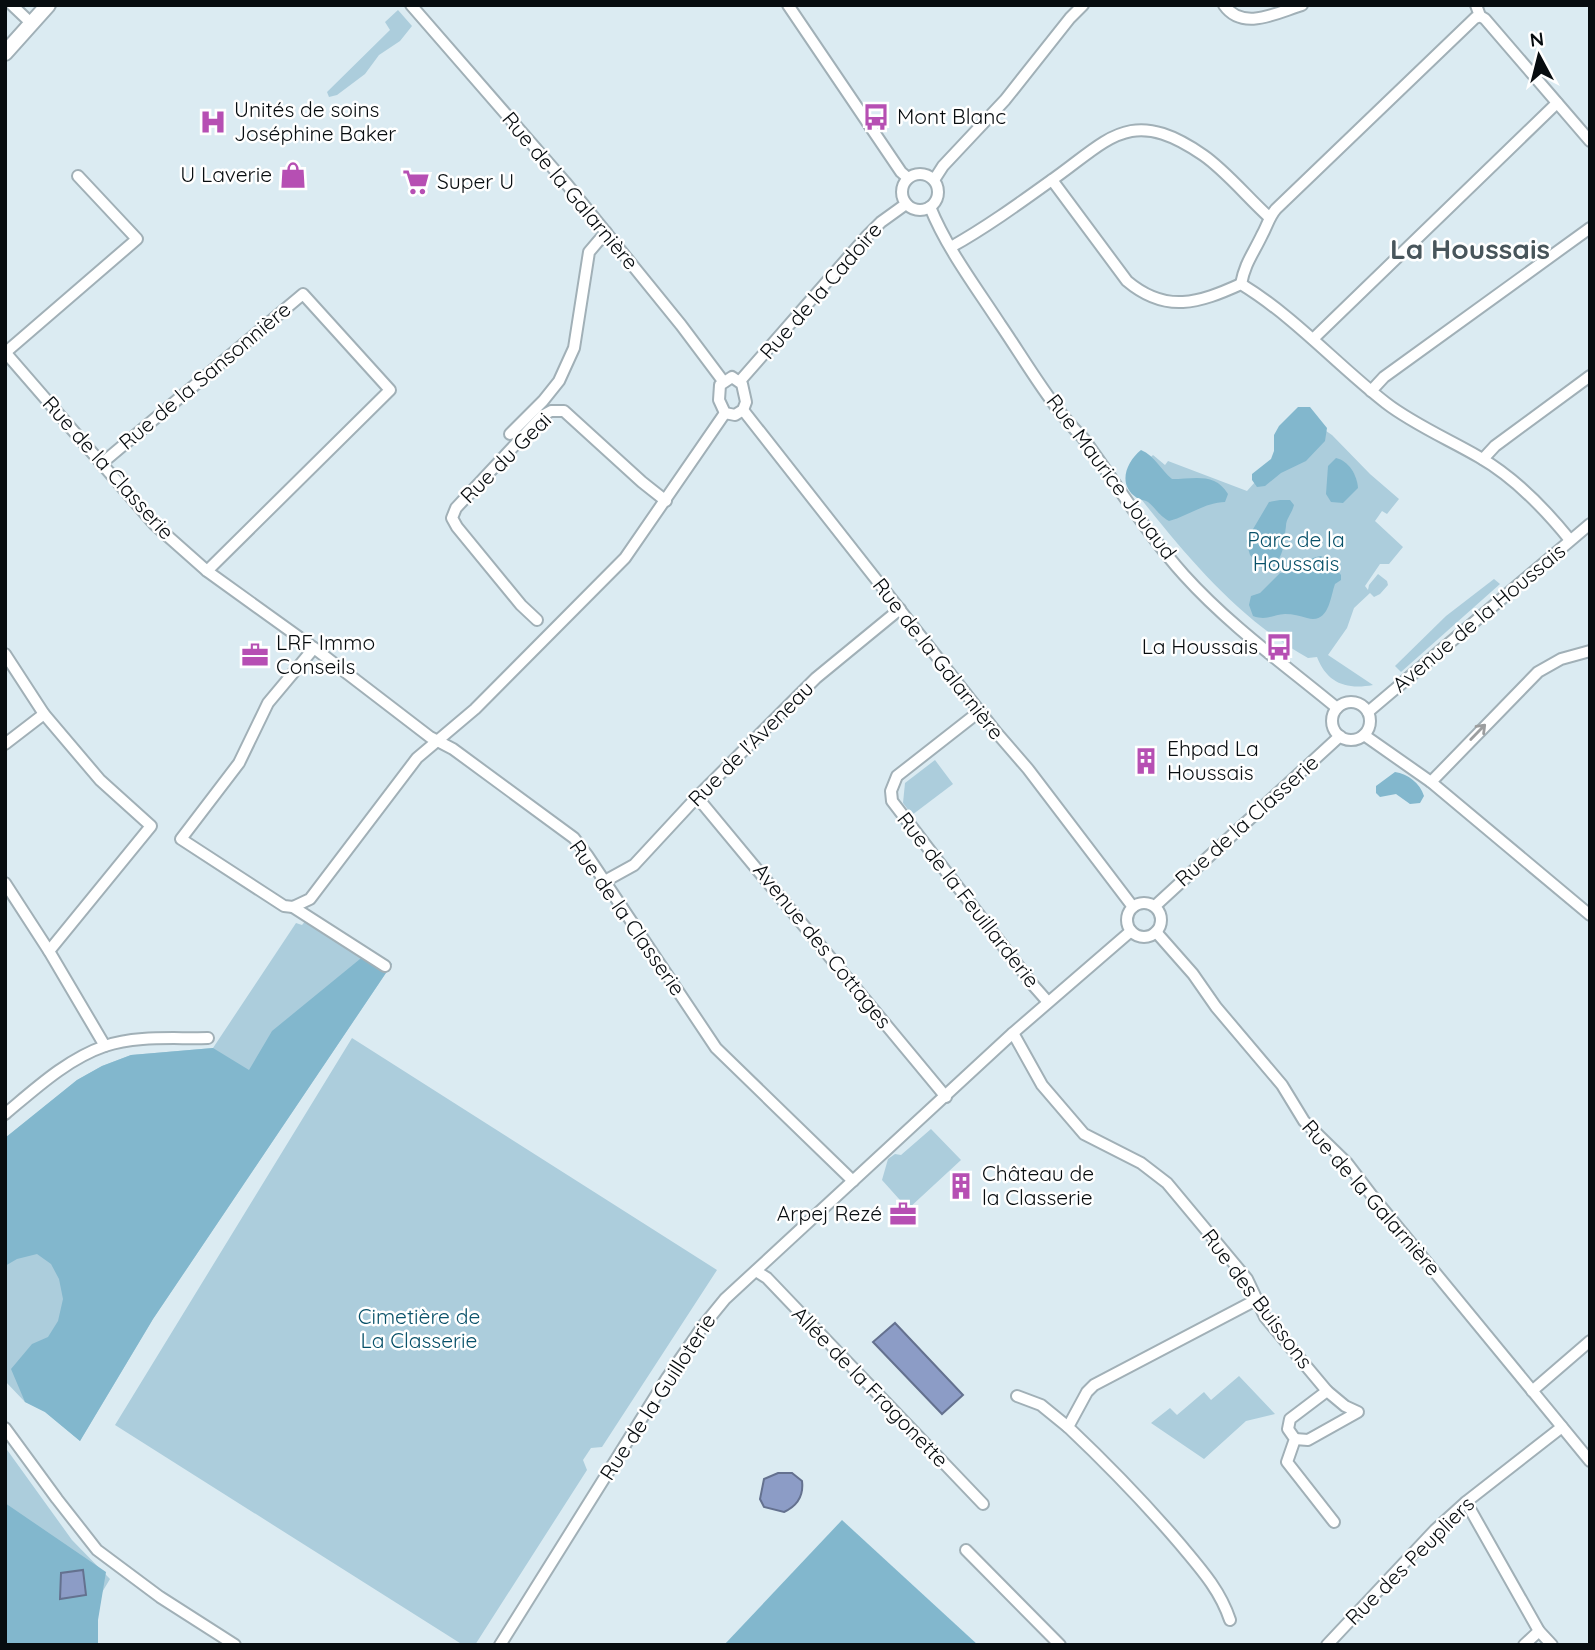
<svg xmlns="http://www.w3.org/2000/svg" width="1595" height="1650" viewBox="0 0 1595 1650" font-family="Quicksand,sans-serif">
<style>
.green{fill:#accddc}
.forest{fill:#82b7cd}
.water{fill:#8c9cc6;stroke:#64718f;stroke-width:2}
.lines{fill:none;stroke-linecap:round;stroke-linejoin:round}
.minor-casing{stroke:#a1b0b7;stroke-width:14}
.tertiary-casing{stroke:#a1b0b7;stroke-width:18}
.minor{stroke:#fff;stroke-width:10}
.tertiary{stroke:#fff;stroke-width:14}
.oneway{stroke:#9c9e9f}
.labels{text-anchor:middle;stroke-width:5;stroke-linejoin:round;paint-order:stroke}
.poi-label{font-size:21px;fill:#070c0f;stroke:#fff;text-anchor:start}
.street-label{font-size:21px;fill:#070c0f;stroke:#fff}
.park-label{font-size:21px;fill:#085169;stroke:#fff}
.district-label{font-size:28px;font-weight:bold;fill:#48555b;stroke:#fff}
</style>
<rect width="100%" height="100%" fill="#dbebf2"/>
<g class="green">
<polygon points="398,10 412,26 400,41 379,55 365,74 337,95 329,97 327,92 390,30 385,22"/>
<path d="M1304,416l28,19 38,39 29,25 -12,15 -5,-3 -7,10 28,26 -14,17h-9l-15,22 3,4 1,-5 9,-11 9,7 1,4 -8,9 -6,3 -4,-4 -16,15 -7,20 -19,27 45,30c-27,5 -46,-2 -56,-28l-9,1c-75,-42 -129,-111 -182,-178l27,-25 12,10 3,-4 79,30 25,-28z"/>
<polygon points="1494,579 1500,584 1401,672 1395,666 1446,616"/>
<polygon points="935,760 953,784 912,815 903,803 905,783"/>
<polygon points="311,914 392,964 153,1319 80,1441 45,1412 25,1402 5,1381 5,1138 77,1080 102,1066 131,1055 213,1048 296,923 302,925"/>
<polygon points="352,1038 717,1270 602,1447 591,1448 583,1460 587,1470 475,1645 463,1645 115,1425"/>
<polygon points="931,1129 961,1160 908,1209 882,1180 888,1159 895,1154 901,1155"/>
<polygon points="1239,1376 1275,1414 1246,1421 1204,1459 1151,1423 1170,1408 1177,1415 1204,1392 1211,1400"/>
<polygon points="5,1447 72,1540 110,1579 89,1614 5,1645"/>
</g>
<g class="forest">
<polygon points="1298,407 1310,407 1327,428 1325,441 1306,461 1281,473 1265,486 1257,487 1252,480 1252,474 1271,459 1274,451 1274,435 1279,426"/>
<path d="M1141,450c14,6 20,20 31,29 22,0 43,-7 56,15l-3,8c-19,0 -37,14 -56,19 -11,-6 -13,-13 -21,-19 -3,-2 -8,-2 -11,-4 -20,-13 -11,-36 4,-48z"/>
<path d="M1336,458c13,3 21,17 22,30l-15,15 -12,-1 -5,-8 2,-28z"/>
<path d="M1280,500h10l4,5c-2,8 -8,14 -8,21 -3,21 -1,26 -14,44l-7,1 -15,-16 -4,-14 23,-39z"/>
<path d="M1321,556l9,6 11,13v5l-6,4c-5,14 -6,40 -28,34 -7,-2 -14,-4 -22,-4 -14,1 -18,7 -32,2l-4,-11 2,-9 9,-3 20,-20c15,1 25,-15 41,-17z"/>
<path d="M1395,772c13,2 25,11 29,24l-4,7 -10,1 -14,-10 -16,3 -4,-4v-7z"/>
<polygon points="371,950 392,964 153,1319 80,1441 45,1412 25,1402 11,1369 32,1344 48,1337 58,1321 63,1299 59,1279 51,1264 37,1254 17,1259 5,1266 5,1138 77,1080 102,1066 131,1055 213,1048 249,1070 272,1031"/>
<polygon points="5,1503 106,1572 98,1620 98,1645 5,1645"/>
<polygon points="842,1520 978,1645 724,1645"/>
</g>
<g class="water">
<polygon points="895,1323 963,1395 942,1414 873,1342"/>
<path d="M778,1473h14l10,8c2,16 -5,25 -18,31l-20,-5 -4,-8 4,-20z"/>
<polygon points="83,1570 86,1595 60,1599 61,1573"/>
</g>
<g class="lines">
<defs>
<g id="minor">
<polyline points="12,5 32,24"/>
<polyline points="411,5 565,182 681,325 723,381"/>
<polyline points="788,5 901,172 908,178"/>
<path d="M1224,5c19,27 54,7 78,0"/>
<polyline points="1476,5 1480,16 1485,19 1590,141"/>
<circle cx="920" cy="192" r="18"/>
<polyline points="934,180 943,166 1005,100 1070,18 1083,5"/>
<path d="M1052,180l75,101c39,33 72,22 114,3 54,33 96,81 145,119 27,21 64,37 93,54 35,20 66,52 91,83"/>
<path d="M930,207c17,42 46,80 70,117 26,38 50,81 83,114 33,45 64,96 101,137 45,50 101,90 153,133"/>
<path d="M951,247c34,-19 66,-42 98,-65 59,-41 80,-78 154,-27 22,15 45,43 66,62"/>
<path d="M1241,284c4,-21 12,-30 21,-49 5,-9 7,-18 14,-26l199,-191 5,-2"/>
<polyline points="1313,339 1557,103"/>
<polyline points="5,352 154,524 207,571 314,648 430,737 453,749 574,838 587,855 716,1048 853,1181"/>
<polyline points="6,352 137,239 78,176"/>
<polygon points="732,377 742,384 746,402 743,410 735,415 725,413 719,400 720,385"/>
<polyline points="740,381 866,237 881,222 906,204"/>
<polyline points="1371,391 1384,377 1590,228"/>
<polyline points="743,410 996,732 1028,769 1133,907"/>
<polyline points="510,434 543,401 559,381 574,348 589,252 606,232"/>
<polyline points="1483,459 1495,446 1590,376"/>
<polyline points="101,464 303,294 390,390 207,571"/>
<polyline points="537,620 521,605 457,527 452,518 456,508 542,416 551,411 564,411 642,482 666,501"/>
<polyline points="314,648 268,703 239,763 181,839 284,906 293,907 310,899 417,758 475,709 625,558 725,413"/>
<polyline points="5,654 44,714 100,780 151,826 49,951"/>
<circle cx="1351" cy="721" r="19"/>
<polyline points="980,711 897,776 891,791 892,801 1033,985 1048,1002"/>
<polyline points="1368,712 1590,524"/>
<polyline points="1364,735 1431,782 1590,915"/>
<polyline points="5,744 44,714"/>
<polyline points="1431,782 1538,672 1561,659 1590,651"/>
<polyline points="697,797 946,1097"/>
<polyline points="605,881 634,865 697,797 816,678 900,609"/>
<polyline points="5,883 49,951 105,1046"/>
<circle cx="1144" cy="920" r="17"/>
<polyline points="1155,906 1340,736"/>
<polyline points="293,907 385,966"/>
<polyline points="1156,932 1193,974 1216,1007 1282,1085 1304,1121 1347,1163 1373,1197 1590,1461"/>
<polyline points="1013,1033 1042,1085 1084,1134 1141,1163 1167,1183 1247,1279 1265,1317 1327,1391 1290,1419 1288,1429 1295,1439 1287,1462 1334,1522"/>
<path d="M5,1114c30,-25 62,-55 100,-68 31,-11 70,-7 103,-8"/>
<polyline points="756,1271 767,1278 983,1504"/>
<polyline points="1532,1391 1590,1341"/>
<polyline points="1017,1396 1041,1405 1068,1427"/>
<polyline points="5,1428 57,1499 97,1550 160,1597 235,1645"/>
<polyline points="1295,1439 1308,1440 1358,1412 1345,1406 1327,1391"/>
<polyline points="1466,1502 1539,1631 1552,1645"/>
<polyline points="966,1550 1060,1645"/>
<path d="M1230,1620c-10,-30 -29,-51 -50,-76 -35,-41 -73,-80 -112,-117l19,-35 7,-7 162,-85"/>
<polyline points="500,1645 667,1378 703,1326 725,1299 1013,1033 1131,931"/>
<polyline points="1327,1645 1435,1530 1466,1502 1562,1427"/>
<polyline points="1524,1645 1539,1631"/>
</g>
<polyline id="tertiary" points="5,53 48,5"/>
</defs>
<use href="#minor" class="minor-casing"/>
<use href="#tertiary" class="tertiary-casing"/>
<use href="#minor" class="minor"/>
<use href="#tertiary" class="tertiary"/>
</g>
<defs><path id="oneway-shaft" d="M-6 0H5M1.5-3L5.5 0L1.5 3" fill="none" stroke-width="1.6" stroke-linecap="round" stroke-linejoin="round" transform="scale(1.75)"/></defs>
<use class="oneway" href="#oneway-shaft" transform="translate(1478 732) rotate(-46)"/>
<defs>
<symbol id="bus-bare" viewBox="-9 -9 18 18"><path d="M-5-6H5V4H4V6H2V4H-2V6H-4V4H-5ZM-3.5-4V0h7V-4ZM-3.5 1.2v1.5H-2V1.2ZM2 1.2v1.5H3.5V1.2Z" fill="#b64fb3" stroke="#fff" stroke-width="2.5" paint-order="stroke"/></symbol>
<symbol id="hospital-bare" viewBox="-9 -9 18 18"><path d="M-5-5h3v3.5h4V-5h3V5h-3V1.5h-4V5h-3Z" fill="#b64fb3" stroke="#fff" stroke-width="2.5" paint-order="stroke"/></symbol>
<symbol id="shop-bare" viewBox="-9 -9 18 18"><path d="M-5-2.5h2.3a2.7 3.5 0 0 1 5.4 0H5L5.5 6h-11ZM-1.5-2.5h3a1.5 2.3 0 0 0-3 0Z" fill="#b64fb3" stroke="#fff" stroke-width="2.5" paint-order="stroke"/></symbol>
<symbol id="supermarket-bare" viewBox="-9 -9 18 18"><path d="M-6-5.5h2.5l.6 2H6L4.5 2H-2.5L-4.4-4H-6ZM-1.5 3.2a1.3 1.3 0 1 0 .1 0ZM3 3.2a1.3 1.3 0 1 0 .1 0Z" fill="#b64fb3" stroke="#fff" stroke-width="2.5" paint-order="stroke"/></symbol>
<symbol id="office-bare" viewBox="-9 -9 18 18"><path d="M-6-3h4V-5.5h4V-3h4V5H-6ZM-1-4.5V-3h2v-1.5ZM-6 0V1H6V0Z" fill="#b64fb3" stroke="#fff" stroke-width="2.5" paint-order="stroke"/></symbol>
<symbol id="building-bare" viewBox="-9 -9 18 18"><path d="M-4-6H4V6H1V3H-1V6H-4ZM-2.5-4.3h1.7v1.8h-1.7ZM.8-4.3h1.7v1.8H.8ZM-2.5-1h1.7V.8h-1.7ZM.8-1h1.7V.8H.8Z" fill="#b64fb3" stroke="#fff" stroke-width="2.5" paint-order="stroke"/></symbol>
</defs>
<g fill-rule="evenodd">
<use href="#bus-bare" x="857" y="98" width="38" height="38"/>
<use href="#hospital-bare" x="194" y="103" width="38" height="38"/>
<use href="#shop-bare" x="274" y="156" width="38" height="38"/>
<use href="#supermarket-bare" x="397" y="163" width="38" height="38"/>
<use href="#bus-bare" x="1260" y="628" width="38" height="38"/>
<use href="#office-bare" x="236" y="636" width="38" height="38"/>
<use href="#building-bare" x="1127" y="742" width="38" height="38"/>
<use href="#building-bare" x="942" y="1167" width="38" height="38"/>
<use href="#office-bare" x="884" y="1195" width="38" height="38"/>
</g>
<g class="labels">
<g class="poi-label">
<text x="234" y="117">Unités de soins<tspan x="234" dy="24">Joséphine Baker</tspan></text>
<text x="897" y="124">Mont Blanc</text>
<text x="272" y="182" text-anchor="end">U Laverie</text>
<text x="437" y="189">Super U</text>
<text x="276" y="650">LRF Immo<tspan x="276" dy="24">Conseils</tspan></text>
<text x="1258" y="654" text-anchor="end">La Houssais</text>
<text x="1167" y="756">Ehpad La<tspan x="1167" dy="24">Houssais</tspan></text>
<text x="982" y="1181">Château de<tspan x="982" dy="24">la Classerie</tspan></text>
<text x="882" y="1221" text-anchor="end">Arpej Rezé</text>
</g>
<g class="street-label">
<text transform="translate(570 191) rotate(50)" y="7">Rue de la Galarnière</text>
<text transform="translate(821 291) rotate(-49)" y="7">Rue de la Cadoire</text>
<text transform="translate(205 376) rotate(-40)" y="7">Rue de la Sansonnière</text>
<text transform="translate(506 458) rotate(-45)" y="7">Rue du Geai</text>
<text transform="translate(108 468) rotate(48)" y="7">Rue de la Classerie</text>
<text transform="translate(1111 477) rotate(53)" y="7">Rue Maurice Jouaud</text>
<text transform="translate(1479 618) rotate(-40)" y="7">Avenue de la Houssais</text>
<text transform="translate(938 659) rotate(52)" y="7">Rue de la Galarnière</text>
<text transform="translate(751 744) rotate(-45)" y="7">Rue de l'Aveneau</text>
<text transform="translate(1247 821) rotate(-42)" y="7">Rue de la Classerie</text>
<text transform="translate(968 900) rotate(52)" y="7">Rue de la Feuillarderie</text>
<text transform="translate(627 918) rotate(55)" y="7">Rue de la Classerie</text>
<text transform="translate(822 946) rotate(51)" y="7">Avenue des Cottages</text>
<text transform="translate(1371 1198) rotate(49)" y="7">Rue de la Galarnière</text>
<text transform="translate(1257 1299) rotate(53)" y="7">Rue des Buissons</text>
<text transform="translate(870 1387) rotate(46)" y="7">Allée de la Fragonette</text>
<text transform="translate(658 1397) rotate(-57)" y="7">Rue de la Guilloterie</text>
<text transform="translate(1410 1561) rotate(-45)" y="7">Rue des Peupliers</text>
</g>
<g class="park-label">
<text x="1296" y="547">Parc de la<tspan x="1296" dy="24">Houssais</tspan></text>
<text x="419" y="1324">Cimetière de<tspan x="419" dy="24">La Classerie</tspan></text>
</g>
<g class="district-label">
<text x="1470" y="259">La Houssais</text>
</g>
</g>
<rect width="1595" height="1650" fill="none" stroke="#070c0f" stroke-width="14"/>
<g transform="translate(1539 56) rotate(353)" stroke="#ffffff" stroke-width="5" paint-order="stroke">
<path d="M0-5L12 26L0 18L-12 26Z" fill="#070c0f"/>
<text y="-10" font-size="19" font-weight="bold" text-anchor="middle" fill="#070c0f">N</text>
</g>
</svg>
